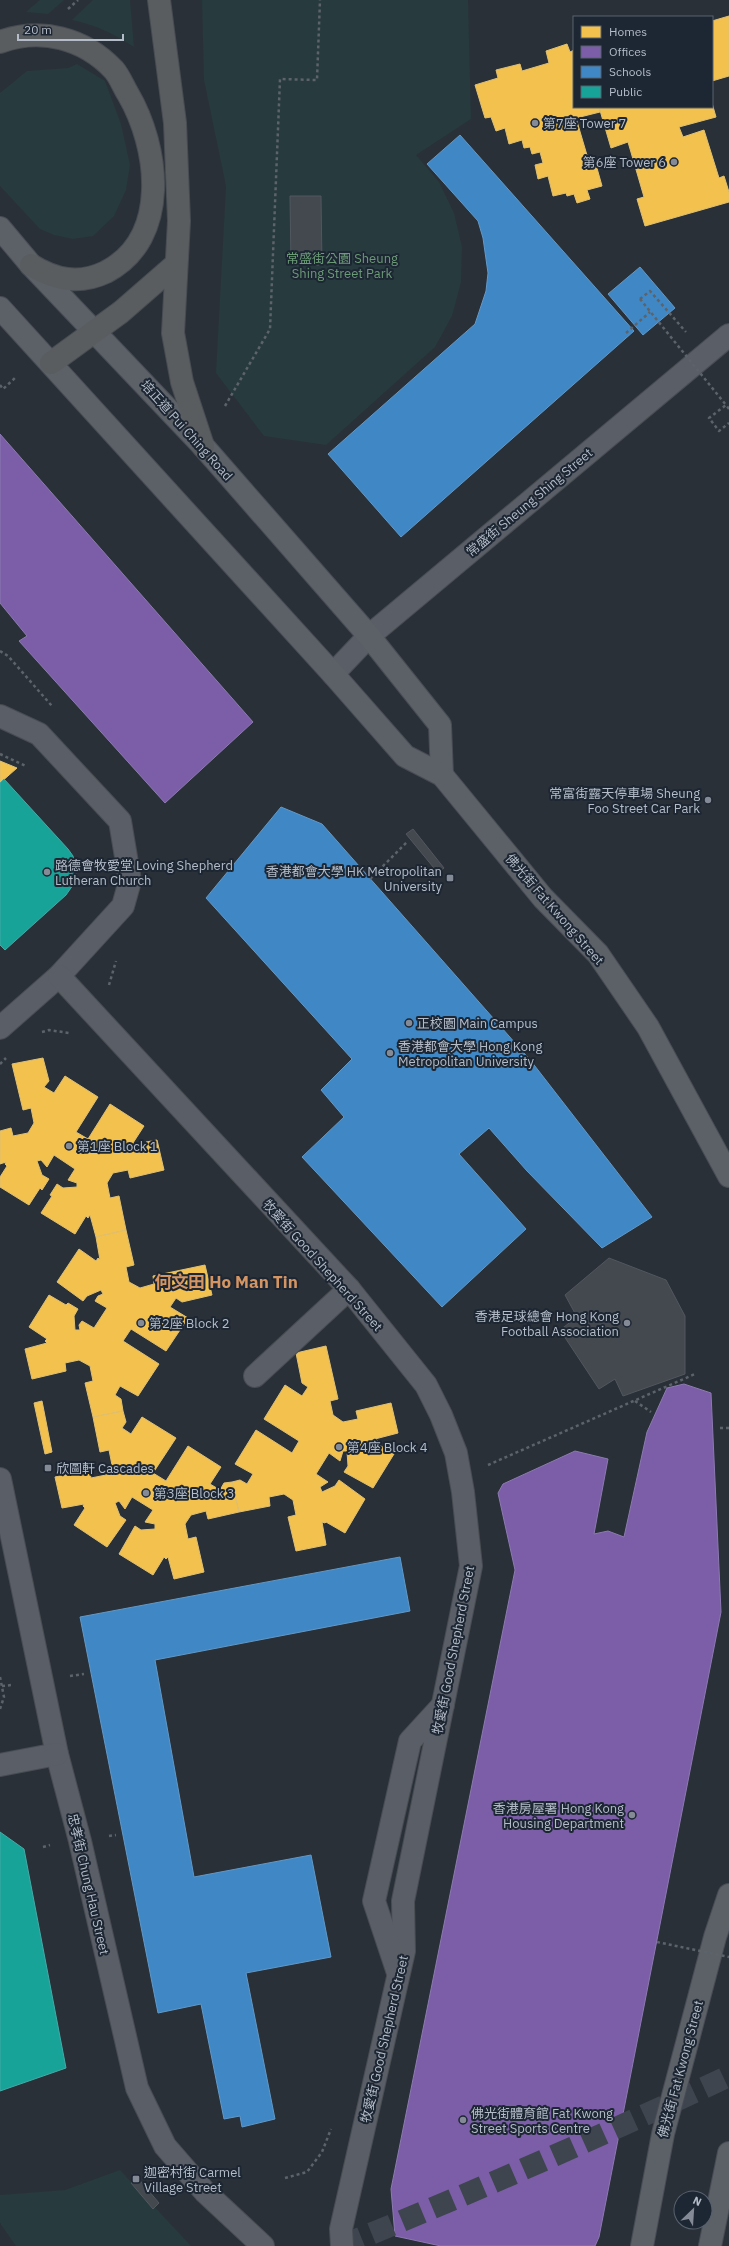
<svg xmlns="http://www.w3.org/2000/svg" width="729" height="2246" viewBox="0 0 729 2246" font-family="'IBM Plex Sans','Noto Sans TC',sans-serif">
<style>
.green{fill:#273a3e}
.homes{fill:#f2c14e;stroke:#dfc073}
.offices{fill:#7b5ea7;stroke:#8c7ab1}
.schools{fill:#3f88c5;stroke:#6298c6}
.public{fill:#17a398;stroke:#46aaa7}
.building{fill:#444950;stroke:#52575f}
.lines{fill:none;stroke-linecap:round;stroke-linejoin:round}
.highway-tunnel{stroke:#3f454e;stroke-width:22;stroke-dasharray:22 11;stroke-linecap:butt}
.minor-casing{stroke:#484c53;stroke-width:24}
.major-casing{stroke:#484c55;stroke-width:24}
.highway-casing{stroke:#474c53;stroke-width:24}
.path{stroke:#5d636a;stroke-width:2.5;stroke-dasharray:3 3;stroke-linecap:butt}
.minor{stroke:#5a5e66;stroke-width:22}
.major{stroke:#5c6168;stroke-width:22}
.highway{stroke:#5a5d60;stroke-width:22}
.path-bridge{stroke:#5d636a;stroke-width:2.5;stroke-dasharray:3 3;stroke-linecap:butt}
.poi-dot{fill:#848b96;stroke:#1d2633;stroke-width:1.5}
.labels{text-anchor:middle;stroke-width:4;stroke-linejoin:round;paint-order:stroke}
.poi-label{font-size:13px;fill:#b4bcc9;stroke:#1d2633;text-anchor:start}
.park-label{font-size:13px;fill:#6b9a76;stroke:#1d2633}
.street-label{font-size:13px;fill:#b4bcc9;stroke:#1d2633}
.district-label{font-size:17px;font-weight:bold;fill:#d59563;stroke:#1d2633}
</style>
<rect width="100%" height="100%" fill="#2a3038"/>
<g class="green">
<polygon points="40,0 64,0 48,14 26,12"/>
<path d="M93,0h37l4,47c-20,-13 -38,-22 -62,-27z"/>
<polygon points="202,0 468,0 471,119 416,155 439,182 454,213 462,247 461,282 452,316 435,347 326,445 264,436 216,373 226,186 204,80"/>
<polygon points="77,64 105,81 121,124 130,165 126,190 114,216 93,236 73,239 54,235 40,229 0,186 0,93 27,71 68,68"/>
<polygon points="120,2170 191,2246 16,2246 0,2223 0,2195 65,2190"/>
</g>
<g class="homes">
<polygon points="729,16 729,76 712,81 712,21"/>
<polygon points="567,44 570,52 574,50 574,107 599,107 600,112 576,118 589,162 595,161 602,186 587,190 590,199 577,203 574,194 567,196 566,193 553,196 548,176 538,179 535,165 543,163 540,152 532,154 530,147 524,148 522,140 509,144 505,128 496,131 491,117 485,118 475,85 498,78 496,70 520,64 522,71 549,63 546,51"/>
<polygon points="712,103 716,117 679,127 683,137 704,130 719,178 724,176 729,192 729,202 645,226 637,199 644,197 628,142 611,148 599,107 712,107"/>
<polygon points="0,761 17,768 0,783"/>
<polygon points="43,1058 49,1081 44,1087 54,1093 65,1076 98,1097 76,1132 88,1139 110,1104 144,1126 133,1143 142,1149 146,1142 157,1140 164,1170 130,1178 128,1170 113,1173 107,1183 110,1198 119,1196 126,1230 96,1237 90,1215 88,1218 86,1216 75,1234 41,1213 52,1196 50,1195 57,1184 63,1188 77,1187 77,1183 68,1180 75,1169 54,1155 47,1167 41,1160 37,1161 42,1175 49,1179 42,1190 40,1188 29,1205 0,1187 0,1177 7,1166 5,1164 6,1162 0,1164 0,1131 11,1128 13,1136 28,1133 34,1123 31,1108 23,1110 12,1064"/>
<polygon points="126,1230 134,1265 126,1267 129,1282 140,1288 154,1284 153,1276 205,1265 212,1295 182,1302 176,1298 170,1307 188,1318 166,1351 131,1329 123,1341 159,1364 138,1396 120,1386 115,1395 121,1399 123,1411 93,1417 85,1383 93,1381 90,1366 79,1360 65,1363 66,1371 32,1379 25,1349 47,1343 45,1341 47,1339 29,1327 49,1295 66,1305 68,1303 78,1309 74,1316 75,1330 80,1330 79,1325 82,1321 94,1328 107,1308 95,1301 98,1296 103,1294 101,1290 87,1296 83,1301 57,1282 79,1249 96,1261 98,1258 100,1260 96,1237"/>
<polygon points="326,1346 338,1399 330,1401 333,1415 343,1422 358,1419 356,1411 391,1403 398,1433 375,1439 378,1441 376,1443 394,1454 373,1488 344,1472 348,1466 347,1451 343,1451 340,1461 329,1453 316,1474 328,1482 320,1487 322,1492 335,1486 339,1480 365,1499 345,1533 326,1522 325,1523 322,1522 326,1545 296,1551 288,1517 296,1515 293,1500 284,1494 269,1497 270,1506 239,1512 232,1482 240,1480 247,1484 253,1474 235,1464 256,1430 292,1453 299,1441 264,1419 285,1385 302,1396 308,1387 302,1383 296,1353"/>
<polygon points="42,1401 52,1452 45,1454 34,1403"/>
<polygon points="123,1411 126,1422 122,1428 131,1434 142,1417 176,1438 153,1473 166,1481 188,1446 221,1467 210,1484 220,1490 224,1483 232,1482 239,1512 208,1519 206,1511 191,1515 185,1524 188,1539 196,1537 204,1572 174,1579 168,1557 166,1559 164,1557 153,1575 119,1554 135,1526 141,1530 155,1529 155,1524 145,1522 153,1510 132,1497 125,1509 119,1501 115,1503 120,1516 126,1520 107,1547 74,1525 85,1508 83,1506 84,1504 62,1508 55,1477 89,1469 91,1478 106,1475 112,1465 109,1450 100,1452 93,1417"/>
</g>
<g class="offices">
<polygon points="0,434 253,722 165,803 19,641 27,636 0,603"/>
<polygon points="684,1384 711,1393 721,1612 599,2237 595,2246 441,2246 395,2236 391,2189 515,1570 498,1493 503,1484 575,1451 608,1459 594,1534 608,1531 624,1537 647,1432 667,1388"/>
</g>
<g class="schools">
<polygon points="460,135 634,331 401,537 328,454 475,324 486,291 488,273 483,238 478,221 427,164"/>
<polygon points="640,267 675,308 643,335 608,294"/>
<polygon points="281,807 322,824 531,1061 652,1217 602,1248 527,1171 489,1128 459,1154 526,1229 442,1307 302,1157 344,1117 321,1090 352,1059 206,898"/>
<polygon points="400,1557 410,1611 155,1660 194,1877 311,1855 331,1957 246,1973 275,2119 242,2127 240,2116 224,2119 201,2004 158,2013 80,1617"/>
</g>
<g class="public">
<polygon points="4,779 68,849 73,856 76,873 73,885 66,895 5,950 0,945 0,783"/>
<polygon points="0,1832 24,1849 66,2068 0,2091"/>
</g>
<g class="building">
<polygon points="290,196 321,196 322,265 291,265"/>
<polygon points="413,829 444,868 438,873 406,834"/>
<polygon points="609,1258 666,1280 685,1316 685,1374 623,1396 615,1379 599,1389 560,1330 577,1317 565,1295"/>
<polygon points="137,2177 159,2203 153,2209 131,2183"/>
</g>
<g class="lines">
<path class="highway-tunnel" d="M341,2246c131,-53 260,-110 388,-170"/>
<defs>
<g id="minor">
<polyline points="333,674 369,636 729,335"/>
<polyline points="0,716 39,734 120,821 130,881 123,906 59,976 0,1028"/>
<polyline points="59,976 349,1289 426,1385 441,1415 456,1453 463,1492 471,1566 403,1901 404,1951 341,2229 342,2246"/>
<polyline points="255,1376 349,1289"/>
<polyline points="0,1479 57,1754 80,1841 137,2088 165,2146 205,2192 263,2246"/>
<polyline points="0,1765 57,1754"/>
<polyline points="398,1973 374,1901 410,1741 443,1705"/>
</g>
<g id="major">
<polyline points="0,228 31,265 203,446 369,636 440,725 442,775"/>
<polyline points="0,308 333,674 405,756 442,775 543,898 598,954 648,1027 729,1176"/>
<polyline points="642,2246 663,2134 715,1937 729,1895"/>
<polyline points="710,2246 729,2153"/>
</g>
<g id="highway">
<polyline points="159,0 175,123 179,221 173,333 182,382 203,446"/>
<path d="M0,42c41,-15 84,-4 114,28 6,7 9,16 14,24 31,53 43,144 -22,178 -27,13 -51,8 -75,-7"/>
<polyline points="51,363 121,312 175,265"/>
</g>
</defs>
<use href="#minor" class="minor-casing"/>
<use href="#major" class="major-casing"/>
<use href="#highway" class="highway-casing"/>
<g class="path">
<polyline points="68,9 78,0"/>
<polyline points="640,299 650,291 686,332"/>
<polyline points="626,333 650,312"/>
<polyline points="0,385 3,389 15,378"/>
<polyline points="225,406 270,329 280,79 317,80 320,0"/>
<polyline points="729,409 726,405 709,418 719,431 729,423"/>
<polyline points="0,651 8,656 52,706"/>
<polyline points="0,754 26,766"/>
<polyline points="370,879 408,841"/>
<polyline points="109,985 116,961"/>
<polyline points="42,1032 49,1030 69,1033"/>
<polyline points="0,1064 6,1058"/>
<polyline points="635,1401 651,1412"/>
<polyline points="720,1428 729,1428"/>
<polyline points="488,1465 695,1374"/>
<polyline points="70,1676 84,1674"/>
<polyline points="0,1677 4,1697 0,1709"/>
<polyline points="2,1686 12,1685"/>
<polyline points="109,1836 116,1835"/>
<polyline points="43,1847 50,1845"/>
<polyline points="285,2178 307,2172 322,2152 331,2129"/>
</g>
<use href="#minor" class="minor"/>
<use href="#major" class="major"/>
<use href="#highway" class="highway"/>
<g class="path-bridge">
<polyline points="640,299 726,405"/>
<polyline points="657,1942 729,1957"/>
</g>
</g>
<g class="poi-dot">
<circle cx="535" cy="123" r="4"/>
<circle cx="674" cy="162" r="4"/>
<circle cx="708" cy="800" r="4"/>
<circle cx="47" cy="872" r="4"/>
<rect x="446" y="874" width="8" height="8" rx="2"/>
<circle cx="409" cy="1023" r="4"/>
<circle cx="390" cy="1053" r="4"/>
<circle cx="69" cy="1146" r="4"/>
<circle cx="141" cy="1323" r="4"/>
<circle cx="627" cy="1323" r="4"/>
<circle cx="339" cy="1447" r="4"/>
<rect x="44" y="1464" width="8" height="8" rx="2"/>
<circle cx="146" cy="1493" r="4"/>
<circle cx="632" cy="1815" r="4"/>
<circle cx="463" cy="2120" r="4"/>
<rect x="132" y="2175" width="8" height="8" rx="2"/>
</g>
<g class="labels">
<g class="poi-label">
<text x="543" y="128">第7座 Tower 7</text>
<text x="666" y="167" text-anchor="end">第6座 Tower 6</text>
<text x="700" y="798" text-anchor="end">常富街露天停車場 Sheung<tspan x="700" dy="15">Foo Street Car Park</tspan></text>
<text x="55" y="870">路德會牧愛堂 Loving Shepherd<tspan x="55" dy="15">Lutheran Church</tspan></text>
<text x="442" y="876" text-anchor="end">香港都會大學 HK Metropolitan<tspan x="442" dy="15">University</tspan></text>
<text x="417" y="1028">正校園 Main Campus</text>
<text x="398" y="1051">香港都會大學 Hong Kong<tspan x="398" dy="15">Metropolitan University</tspan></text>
<text x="77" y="1151">第1座 Block 1</text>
<text x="619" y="1321" text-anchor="end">香港足球總會 Hong Kong<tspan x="619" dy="15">Football Association</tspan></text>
<text x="149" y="1328">第2座 Block 2</text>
<text x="347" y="1452">第4座 Block 4</text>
<text x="56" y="1473">欣圖軒 Cascades</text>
<text x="154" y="1498">第3座 Block 3</text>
<text x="624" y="1813" text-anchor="end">香港房屋署 Hong Kong<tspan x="624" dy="15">Housing Department</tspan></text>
<text x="471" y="2118">佛光街體育館 Fat Kwong<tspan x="471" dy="15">Street Sports Centre</tspan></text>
<text x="144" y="2177">迦密村街 Carmel<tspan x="144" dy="15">Village Street</tspan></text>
</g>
<g class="park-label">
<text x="342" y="263">常盛街公園 Sheung<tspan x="342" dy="15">Shing Street Park</tspan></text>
</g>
<g class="street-label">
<text transform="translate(187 430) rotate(48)" y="5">培正道 Pui Ching Road</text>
<text transform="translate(529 502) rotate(-40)" y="5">常盛街 Sheung Shing Street</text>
<text transform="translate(555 909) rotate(49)" y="5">佛光街 Fat Kwong Street</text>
<text transform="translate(323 1265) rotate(48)" y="5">牧愛街 Good Shepherd Street</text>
<text transform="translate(453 1650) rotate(-79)" y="5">牧愛街 Good Shepherd Street</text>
<text transform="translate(89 1884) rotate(77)" y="5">忠孝街 Chung Hau Street</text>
<text transform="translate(384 2039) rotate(-77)" y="5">牧愛街 Good Shepherd Street</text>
<text transform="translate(680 2069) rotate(-75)" y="5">佛光街 Fat Kwong Street</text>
</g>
<g class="district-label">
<text x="226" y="1288">何文田 Ho Man Tin</text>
</g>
</g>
<rect x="573" y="16" width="140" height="92" fill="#1d2633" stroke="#59626f"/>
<rect x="581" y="26" width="20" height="12" fill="#f2c14e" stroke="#59626f"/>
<text x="609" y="36" font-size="12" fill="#b4bcc9">Homes</text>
<rect x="581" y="46" width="20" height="12" fill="#7b5ea7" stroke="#59626f"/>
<text x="609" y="56" font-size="12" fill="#b4bcc9">Offices</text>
<rect x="581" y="66" width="20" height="12" fill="#3f88c5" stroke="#59626f"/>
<text x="609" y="76" font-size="12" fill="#b4bcc9">Schools</text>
<rect x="581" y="86" width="20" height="12" fill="#17a398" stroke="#59626f"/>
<text x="609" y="96" font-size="12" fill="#b4bcc9">Public</text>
<g transform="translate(693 2210) rotate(25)"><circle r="19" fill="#1d2633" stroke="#59626f"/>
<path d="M0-3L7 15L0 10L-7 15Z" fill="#848b96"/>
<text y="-6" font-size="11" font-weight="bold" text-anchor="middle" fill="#b4bcc9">N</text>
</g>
<path d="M18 34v6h105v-6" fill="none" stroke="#b4bcc9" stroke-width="2"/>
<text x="24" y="34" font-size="12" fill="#b4bcc9" stroke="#1d2633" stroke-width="3" paint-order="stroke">20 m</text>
</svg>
